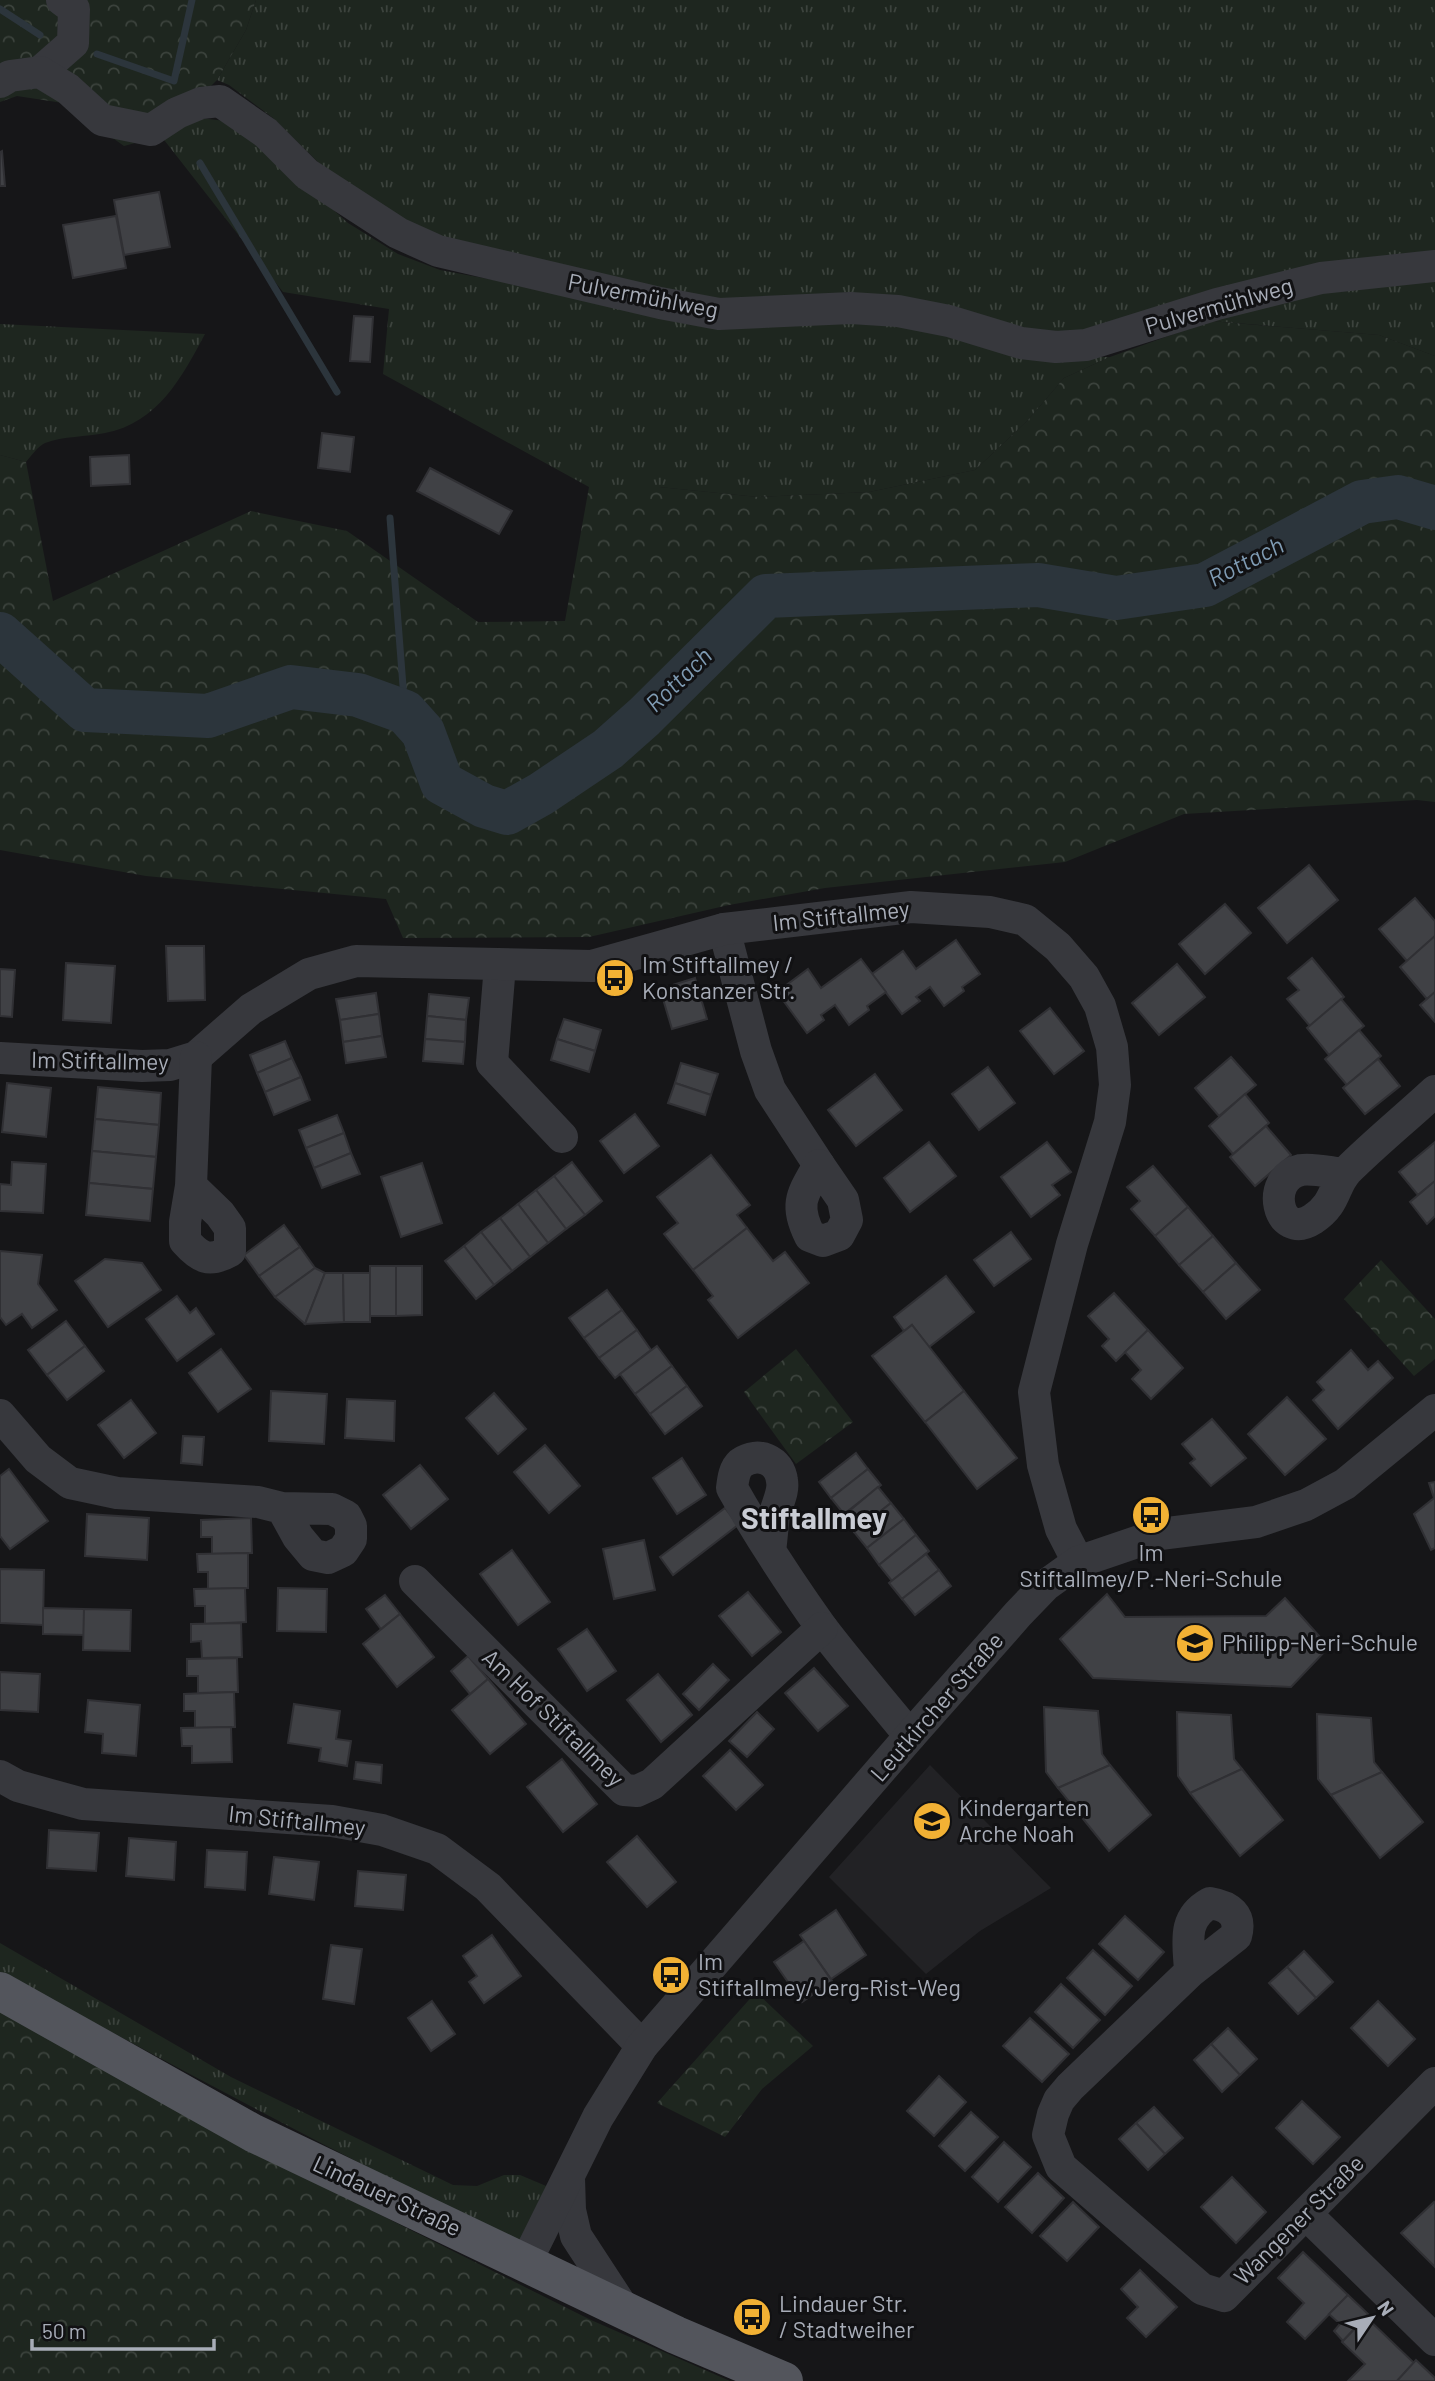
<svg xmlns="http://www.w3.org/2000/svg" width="1435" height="2381" viewBox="0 0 1435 2381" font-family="Barlow,sans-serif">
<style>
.built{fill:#222225}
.grass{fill:url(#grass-tufts)}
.forest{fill:url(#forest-crowns)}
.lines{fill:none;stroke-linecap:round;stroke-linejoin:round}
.stream{stroke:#2c353c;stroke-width:7}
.river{stroke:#2c353c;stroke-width:44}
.building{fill:#404145;stroke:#303034;stroke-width:2}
.minor{stroke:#37383d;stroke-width:32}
.major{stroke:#53555c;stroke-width:38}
.labels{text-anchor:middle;stroke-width:6;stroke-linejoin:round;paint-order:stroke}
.street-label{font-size:23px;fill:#a8adb8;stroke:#111113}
.poi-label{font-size:23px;fill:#a8adb8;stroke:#111113;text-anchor:start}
.water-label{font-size:24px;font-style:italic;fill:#7f9bb3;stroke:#111113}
.district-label{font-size:30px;font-weight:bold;fill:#c9ccd4;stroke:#111113}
</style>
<defs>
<pattern id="grass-tufts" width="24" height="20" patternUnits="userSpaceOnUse" patternTransform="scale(1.75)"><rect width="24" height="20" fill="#1e261f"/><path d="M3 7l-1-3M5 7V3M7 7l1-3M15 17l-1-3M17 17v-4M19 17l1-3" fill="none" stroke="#3c433d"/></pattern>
<pattern id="forest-crowns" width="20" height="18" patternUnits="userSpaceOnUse" patternTransform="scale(1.75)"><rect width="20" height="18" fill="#1e261f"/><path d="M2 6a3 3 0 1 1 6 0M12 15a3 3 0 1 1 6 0" fill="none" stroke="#3c433d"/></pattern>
</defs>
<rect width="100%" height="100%" fill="#161618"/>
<polygon class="built" points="930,1765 1051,1888 980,1931 926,1974 829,1877"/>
<g class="grass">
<polygon points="256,0 1435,0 1435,257 1082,337 720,306 442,242 404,224 320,164 273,118 229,85 217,80 246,30"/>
<polygon points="192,117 225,121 255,139 348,223 398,254 440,270 718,322 852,317 1056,357 1110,357 1064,378 1028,420 975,470 869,492 758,497 659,487 589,487 383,374 389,309 283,292 161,136"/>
<polygon points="1435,280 1435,356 1379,335 1211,321 1330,291"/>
<path d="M0,324l205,10c-23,43 -47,89 -100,99 -19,4 -42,3 -60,10 -7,3 -14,13 -19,19l-26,-7z"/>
<path d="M0,1943l231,134 222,108 24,1 27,-11h16l31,13 -29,55c-177,-84 -349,-178 -522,-271z"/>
</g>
<g class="forest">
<polygon points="0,0 256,0 246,30 217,80 161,136 124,146 63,103 17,96 0,102"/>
<polygon points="1210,321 1379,335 1435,356 1435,802 1417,800 1184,814 1065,862 825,888 729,905 589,937 403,938 386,899 146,876 0,850 0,455 26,462 53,601 251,511 347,531 478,622 565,621 589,487 659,487 758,497 869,492 975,470 1028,420 1064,378 1110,357"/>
<polygon points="1381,1260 1435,1319 1435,1359 1414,1376 1344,1299"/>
<polygon points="796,1349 853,1422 796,1464 744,1392"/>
<polygon points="756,1992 813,2046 762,2089 725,2137 657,2103"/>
<polygon points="0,2007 246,2148 591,2320 730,2381 0,2381"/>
</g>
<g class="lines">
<g class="stream">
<polyline points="0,9 40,35"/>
<polyline points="97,54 174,81 192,0"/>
<polyline points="200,163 337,392"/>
<polyline points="1434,508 1435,509"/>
<polyline points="390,518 405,712"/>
</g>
<polyline class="river" points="0,634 85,710 208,716 291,687 358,695 405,712 423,732 442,783 484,806 507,813 541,794 608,749 644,717 766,596 1038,585 1116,598 1205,585 1362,502 1398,497 1435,508"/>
</g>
<g class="building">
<polygon points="2,151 5,186 0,186 0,152"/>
<polygon points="159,192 170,247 124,255 114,200"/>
<polygon points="116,216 126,268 73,278 63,225"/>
<polygon points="354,316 373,317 370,362 350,361"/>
<polygon points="322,433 354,437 350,472 318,468"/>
<polygon points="129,455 130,484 91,486 90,457"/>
<polygon points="430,468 512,511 499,534 417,491"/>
<polygon points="1309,865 1338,900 1287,943 1258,908"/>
<polygon points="1415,898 1435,921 1435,936 1407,961 1379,929"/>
<polygon points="1225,904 1251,933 1205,974 1179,944"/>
<polygon points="1435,936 1435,992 1427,999 1400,967"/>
<polygon points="956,940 980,974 962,987 964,991 944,1006 930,987 916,997 920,1001 902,1014 872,974 903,951 916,969"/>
<polygon points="166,946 204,946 205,1000 168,1001"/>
<polygon points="1312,958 1344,997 1310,1026 1287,999 1299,990 1288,978"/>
<polygon points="861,959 886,992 867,1006 869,1010 849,1025 835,1005 821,1015 824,1020 807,1033 777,992 808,969 821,988"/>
<polygon points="66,963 115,966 111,1023 63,1020"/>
<polygon points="1177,964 1205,997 1159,1035 1132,1003"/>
<polygon points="0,969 15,970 12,1017 0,1016"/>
<polygon points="695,978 707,1019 672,1029 660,989"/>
<polygon points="1435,992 1435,1022 1420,1005"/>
<polygon points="376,993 379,1014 340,1020 336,999"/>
<polygon points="429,994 469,998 466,1020 427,1016"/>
<polygon points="1341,999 1364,1026 1329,1055 1307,1028"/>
<polygon points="1050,1008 1084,1051 1054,1074 1020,1031"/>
<polygon points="379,1014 382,1036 343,1042 340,1020"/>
<polygon points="427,1016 466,1020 465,1042 425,1039"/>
<polygon points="564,1019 601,1030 595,1051 557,1039"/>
<polygon points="1359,1030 1381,1056 1347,1085 1325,1059"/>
<polygon points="382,1036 386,1057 346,1063 343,1042"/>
<polygon points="425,1039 465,1042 463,1064 423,1061"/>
<polygon points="557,1039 595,1051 589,1072 551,1060"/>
<polygon points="285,1041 292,1058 257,1073 250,1055"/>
<polygon points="1231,1057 1256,1085 1219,1116 1195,1088"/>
<polygon points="292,1058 301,1077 265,1092 257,1073"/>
<polygon points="1378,1059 1400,1086 1365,1114 1343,1088"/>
<polygon points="681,1063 718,1074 711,1095 675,1083"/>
<polygon points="988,1067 1015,1103 979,1130 952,1094"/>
<polygon points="875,1074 902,1110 856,1146 828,1110"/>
<polygon points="301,1077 310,1100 274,1115 265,1092"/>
<polygon points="7,1083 51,1088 46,1137 2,1132"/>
<polygon points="675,1083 711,1095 705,1115 668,1103"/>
<polygon points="98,1087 161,1093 159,1125 95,1119"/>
<polygon points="1245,1094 1269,1123 1233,1154 1209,1126"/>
<polygon points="635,1114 659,1146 624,1173 600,1141"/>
<polygon points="337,1115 344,1133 306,1148 299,1130"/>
<polygon points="95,1119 159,1125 156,1157 92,1151"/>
<polygon points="1266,1126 1291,1155 1255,1186 1230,1157"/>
<polygon points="344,1133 351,1153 314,1168 306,1148"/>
<polygon points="929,1142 956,1176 910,1212 884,1178"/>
<polygon points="1047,1142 1071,1172 1052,1185 1060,1195 1031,1217 1001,1177"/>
<polygon points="1435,1142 1435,1181 1418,1195 1399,1172"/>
<polygon points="92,1151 156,1157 153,1189 89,1183"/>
<polygon points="351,1153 360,1174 322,1188 314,1168"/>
<polygon points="711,1155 750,1205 737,1215 747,1228 693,1270 664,1234 678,1223 657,1197"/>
<polygon points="12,1162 46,1164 43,1213 0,1211 0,1184 11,1185"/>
<polygon points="572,1162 602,1201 585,1215 554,1176"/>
<polygon points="422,1163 442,1223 401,1237 381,1177"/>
<polygon points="1153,1166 1188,1207 1155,1236 1131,1209 1140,1201 1127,1187"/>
<polygon points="554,1176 585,1215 566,1229 536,1190"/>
<polygon points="1435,1181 1435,1216 1427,1224 1410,1202"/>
<polygon points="89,1183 153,1189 150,1221 86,1215"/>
<polygon points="536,1190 566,1229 548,1243 518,1204"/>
<polygon points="518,1204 548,1243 530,1257 500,1218"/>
<polygon points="1188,1207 1213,1236 1179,1265 1155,1236"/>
<polygon points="500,1218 530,1257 512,1271 481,1232"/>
<polygon points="284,1225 300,1247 259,1276 244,1255"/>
<polygon points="747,1228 773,1261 785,1252 809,1283 738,1338 708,1300 713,1296 693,1270"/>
<polygon points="481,1232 512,1271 494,1285 464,1246"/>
<polygon points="1011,1232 1031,1259 994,1286 974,1260"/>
<polygon points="1213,1236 1236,1263 1203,1292 1179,1265"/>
<polygon points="464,1246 494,1285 476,1299 445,1261"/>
<polygon points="300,1247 315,1268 275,1297 259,1276"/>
<polygon points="0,1251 42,1255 38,1284 57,1310 32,1328 22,1314 6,1325 0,1317"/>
<polygon points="105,1259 142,1263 161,1290 108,1327 75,1281"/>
<polygon points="1236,1263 1260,1290 1226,1319 1203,1292"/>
<rect x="370" y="1266" width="26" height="50"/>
<polygon points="396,1266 422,1266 422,1315 396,1316"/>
<polygon points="315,1268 325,1273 305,1324 275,1297"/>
<polygon points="325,1273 343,1273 344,1322 305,1324"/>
<polygon points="343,1273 370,1273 370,1322 344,1322"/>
<polygon points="946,1276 974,1312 929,1347 912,1325 904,1331 894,1317"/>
<polygon points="607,1290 622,1310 584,1338 569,1318"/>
<polygon points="1114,1293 1148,1330 1116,1361 1102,1346 1109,1339 1088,1316"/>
<polygon points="177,1296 190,1313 196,1308 214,1334 177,1361 146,1319"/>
<polygon points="622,1310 637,1330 599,1358 584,1338"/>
<polygon points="66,1321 85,1346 47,1375 28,1350"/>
<polygon points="912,1325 964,1391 925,1422 872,1356"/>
<polygon points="637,1330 651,1350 615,1378 599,1358"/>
<polygon points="1148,1330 1183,1368 1151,1399 1132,1379 1141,1370 1125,1352"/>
<polygon points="85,1346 104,1371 67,1400 47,1375"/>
<polygon points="657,1346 672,1366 635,1394 620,1374"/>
<polygon points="221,1349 251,1389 218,1412 189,1373"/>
<polygon points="1351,1350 1368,1370 1378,1361 1393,1378 1338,1429 1313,1400 1324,1390 1317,1382"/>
<polygon points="672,1366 687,1386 650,1414 635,1394"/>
<polygon points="687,1386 702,1406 665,1434 650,1414"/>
<polygon points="271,1391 327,1394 324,1444 269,1441"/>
<polygon points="964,1391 1017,1458 977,1489 925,1422"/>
<polygon points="494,1393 526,1429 498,1454 466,1418"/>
<polygon points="1287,1397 1326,1439 1285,1475 1248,1434"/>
<polygon points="347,1399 395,1401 394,1441 345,1438"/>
<polygon points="131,1400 156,1433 124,1458 98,1425"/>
<polygon points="1212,1419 1246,1458 1211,1486 1190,1463 1195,1459 1182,1444"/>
<polygon points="183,1436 204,1437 202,1465 181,1463"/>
<polygon points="545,1445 580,1486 549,1513 514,1472"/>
<polygon points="856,1453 868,1469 831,1498 819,1482"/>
<polygon points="682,1458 706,1495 677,1514 653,1478"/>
<polygon points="420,1465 448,1499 411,1529 383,1495"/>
<polygon points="9,1469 48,1521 10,1549 0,1536 0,1476"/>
<polygon points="868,1469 881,1485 844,1514 831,1498"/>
<polygon points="1435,1482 1435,1548 1431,1550 1414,1514 1434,1498 1429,1483"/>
<polygon points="878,1487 891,1503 854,1532 842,1517"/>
<polygon points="891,1503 904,1519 867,1548 854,1532"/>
<polygon points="725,1508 738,1525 673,1575 660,1557"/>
<polygon points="87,1514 149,1518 147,1560 85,1556"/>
<polygon points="251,1518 252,1553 212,1554 212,1537 201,1537 201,1520"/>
<polygon points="904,1519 916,1535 879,1565 867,1548"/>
<polygon points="916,1535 929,1551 892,1581 879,1565"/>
<polygon points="644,1540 655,1590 614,1599 603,1549"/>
<polygon points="512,1550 550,1602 518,1625 480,1574"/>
<polygon points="248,1553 248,1588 208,1589 208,1572 198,1572 197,1554"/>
<polygon points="926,1554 939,1570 902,1599 889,1583"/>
<polygon points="0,1569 44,1570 43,1625 0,1623"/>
<polygon points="939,1570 951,1586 915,1615 902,1599"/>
<polygon points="245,1588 246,1622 205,1624 205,1606 195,1606 194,1589"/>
<polygon points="278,1588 327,1589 326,1632 277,1631"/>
<polygon points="748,1592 781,1632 752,1656 719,1616"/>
<polygon points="1107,1594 1125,1617 1266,1616 1285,1598 1329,1647 1291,1687 1093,1678 1060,1639"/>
<polygon points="385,1595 400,1614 381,1629 366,1609"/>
<polygon points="43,1608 84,1609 84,1635 43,1634"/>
<polygon points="84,1609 131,1610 130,1651 83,1650"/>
<polygon points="400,1614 434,1657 397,1687 363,1644"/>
<polygon points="241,1623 242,1657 202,1658 201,1641 191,1642 191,1624"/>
<polygon points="587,1629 616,1671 587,1691 558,1649"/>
<polygon points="468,1656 488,1679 470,1694 451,1671"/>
<polygon points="237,1658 238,1692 198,1693 198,1676 187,1676 187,1659"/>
<polygon points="713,1664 729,1680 699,1710 683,1694"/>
<polygon points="814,1668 848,1706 818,1731 785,1693"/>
<polygon points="0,1672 40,1674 38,1712 0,1710"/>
<polygon points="658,1674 692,1715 661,1742 627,1700"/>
<polygon points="488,1679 526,1724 490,1754 452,1710"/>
<polygon points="234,1692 235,1727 195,1728 195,1711 184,1711 184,1694"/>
<polygon points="88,1700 140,1705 136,1756 102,1753 103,1734 85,1732"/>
<polygon points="294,1704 340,1711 336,1739 351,1741 347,1766 319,1761 321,1748 288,1743"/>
<polygon points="1044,1707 1098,1711 1102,1754 1110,1765 1058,1788 1046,1772"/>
<polygon points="757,1712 774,1729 747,1757 729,1741"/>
<polygon points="1177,1712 1231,1715 1234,1759 1242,1769 1190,1793 1178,1776"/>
<polygon points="1317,1714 1371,1718 1374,1762 1382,1772 1331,1795 1318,1779"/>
<polygon points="231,1727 232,1762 192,1763 192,1746 182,1746 181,1728"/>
<polygon points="730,1750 763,1785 736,1810 703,1776"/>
<polygon points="562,1759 597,1804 563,1832 527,1787"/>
<polygon points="356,1762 382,1765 381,1783 354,1779"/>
<polygon points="1110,1765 1151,1815 1109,1851 1058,1788"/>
<polygon points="1242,1769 1283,1820 1240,1856 1190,1793"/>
<polygon points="1382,1772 1423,1822 1380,1858 1331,1795"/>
<polygon points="49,1830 99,1833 96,1871 47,1868"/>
<polygon points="637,1836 676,1882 647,1907 607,1862"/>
<polygon points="129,1838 176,1842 174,1880 126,1876"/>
<polygon points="207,1850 247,1852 245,1890 205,1887"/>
<polygon points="274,1857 319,1862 314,1900 269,1894"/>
<polygon points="358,1871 406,1875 403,1910 355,1906"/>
<polygon points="836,1910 866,1955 831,1979 800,1935"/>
<polygon points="1125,1916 1164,1952 1138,1980 1099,1944"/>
<polygon points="492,1935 521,1976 484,2003 469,1982 477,1976 463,1956"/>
<polygon points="804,1941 832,1981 802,2002 774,1962"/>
<polygon points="331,1945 362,1949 354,2004 323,1999"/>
<polygon points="1093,1950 1132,1986 1105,2015 1067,1978"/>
<polygon points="1304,1951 1333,1982 1316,1998 1287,1967"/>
<polygon points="1287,1967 1316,1998 1298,2014 1269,1983"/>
<polygon points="1061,1984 1100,2020 1073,2048 1035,2012"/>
<polygon points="432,2001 455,2034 431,2051 408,2018"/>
<polygon points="1378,2001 1415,2039 1388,2066 1351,2028"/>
<polygon points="1030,2018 1069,2054 1042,2082 1003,2046"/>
<polygon points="1228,2028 1257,2059 1240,2075 1211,2044"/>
<polygon points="1211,2044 1240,2075 1222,2092 1194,2060"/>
<polygon points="939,2076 966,2102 934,2136 907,2111"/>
<polygon points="1302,2101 1340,2137 1313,2164 1276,2128"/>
<polygon points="1154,2107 1183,2138 1165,2154 1136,2123"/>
<polygon points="971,2112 998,2137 965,2171 939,2146"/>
<polygon points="1136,2123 1165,2154 1148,2170 1119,2139"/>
<polygon points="1004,2142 1031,2167 998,2202 972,2177"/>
<polygon points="1038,2173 1064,2198 1032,2233 1005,2207"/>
<polygon points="1232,2177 1266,2212 1236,2243 1201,2207"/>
<polygon points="1073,2202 1099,2227 1067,2261 1040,2236"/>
<polygon points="1434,2202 1435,2203 1435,2267 1401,2233"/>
<polygon points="1303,2252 1348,2295 1305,2339 1287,2322 1304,2303 1278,2278"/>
<polygon points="1140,2270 1177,2307 1146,2337 1127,2318 1138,2307 1121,2289"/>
<polygon points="1348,2295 1368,2314 1343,2341 1334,2331 1340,2324 1329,2314"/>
<polygon points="1366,2317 1414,2363 1397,2381 1348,2381 1365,2364 1342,2342"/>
<polygon points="1416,2360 1435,2378 1435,2381 1397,2381"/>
</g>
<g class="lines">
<g class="minor">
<polyline points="40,72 73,43 74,9 62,0"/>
<polyline points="0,82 10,76 40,72 68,89 102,120 151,130 177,113 201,103 220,101 266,133 307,174 398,233 438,251 660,303 719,314 851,308 898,311 949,321 1021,343 1056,347 1086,345 1217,304 1321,278 1435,266"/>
<polyline points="724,929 756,1051 770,1090 819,1165"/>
<polyline points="500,965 492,1063 562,1137"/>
<polyline points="0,1058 142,1066 170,1065 196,1057 251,1009 309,974 356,961 592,966 724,929 911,907 990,912 1025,920 1058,947 1084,977 1100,1006 1112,1047 1115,1085 1110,1122 1072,1244 1034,1392 1043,1465 1061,1529 1078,1562"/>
<path d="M819,1165l24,35 4,20 -8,15 -16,6 -13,-5c-16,-32 -8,-41 9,-71z"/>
<path d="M1344,1174c-12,-1 -30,-6 -43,-4 -37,8 -24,72 12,49 24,-16 20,-33 34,-48 28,-28 59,-53 88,-80"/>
<path d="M191,1186l29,28 10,14v23c-21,12 -30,7 -45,-10v-19l6,-36 5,-129"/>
<polyline points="0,1415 38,1459 70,1483 117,1493 258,1502 282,1508 332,1509 346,1516 351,1526 351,1539 343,1551 328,1558 313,1555 298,1537 282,1508"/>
<path d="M770,1551c2,-13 2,-26 5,-38 3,-11 9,-22 7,-32 -2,-21 -24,-30 -41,-18 -7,6 -8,17 -9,25 27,48 58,95 90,140 28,37 59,72 88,108"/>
<polyline points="415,1581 624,1790 637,1791 652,1784 822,1628"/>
<polyline points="0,1776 18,1786 83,1804 332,1821 382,1830 437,1849 488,1887 642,2046"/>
<path d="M1190,1972c-1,-28 -9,-53 20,-69 19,3 32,12 26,33l-46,36 -120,115 -11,13 -6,14 -5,21 13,32 141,122 22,7 211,-213"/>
<polyline points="569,2178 570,2210 576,2236 625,2311"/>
<polyline points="1306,2214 1435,2340"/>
<polyline points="526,2262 598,2117 642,2046 910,1736 1018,1614 1046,1585 1078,1562 1160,1534 1256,1522 1306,1505 1345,1484 1435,1410"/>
</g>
<polyline class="major" points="0,1991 253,2133 676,2335 784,2381"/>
</g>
<defs>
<symbol id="bus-disc" viewBox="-11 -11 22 22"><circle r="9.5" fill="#f2b134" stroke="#111113"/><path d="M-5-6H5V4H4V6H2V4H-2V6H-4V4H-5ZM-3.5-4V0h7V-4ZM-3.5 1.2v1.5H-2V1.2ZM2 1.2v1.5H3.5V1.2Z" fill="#111"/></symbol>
<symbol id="school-disc" viewBox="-11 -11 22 22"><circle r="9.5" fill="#f2b134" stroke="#111113"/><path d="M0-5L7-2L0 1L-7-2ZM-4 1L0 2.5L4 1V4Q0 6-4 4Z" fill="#111"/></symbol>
</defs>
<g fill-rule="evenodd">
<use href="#bus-disc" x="593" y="956" width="44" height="44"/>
<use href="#bus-disc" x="1129" y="1493" width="44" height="44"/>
<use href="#school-disc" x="1173" y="1621" width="44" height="44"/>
<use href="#school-disc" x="910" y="1799" width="44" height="44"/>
<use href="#bus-disc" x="649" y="1953" width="44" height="44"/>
<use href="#bus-disc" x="730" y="2295" width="44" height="44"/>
</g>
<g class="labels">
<g class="street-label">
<text transform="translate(643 296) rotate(11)" y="8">Pulvermühlweg</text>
<text transform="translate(1219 306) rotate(-16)" y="8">Pulvermühlweg</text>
<text transform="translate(841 916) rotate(-6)" y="8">Im Stiftallmey</text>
<text transform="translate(100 1061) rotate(1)" y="8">Im Stiftallmey</text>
<text transform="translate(937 1707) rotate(-49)" y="8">Leutkircher Straße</text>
<text transform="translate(553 1718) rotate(44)" y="8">Am Hof Stiftallmey</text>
<text transform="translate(297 1821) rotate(6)" y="8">Im Stiftallmey</text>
<text transform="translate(387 2196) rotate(25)" y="8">Lindauer Straße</text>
<text transform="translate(1299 2220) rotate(-45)" y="8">Wangener Straße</text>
</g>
<g class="poi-label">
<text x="642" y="973">Im Stiftallmey /<tspan x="642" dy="26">Konstanzer Str.</tspan></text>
<text x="1151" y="1561" text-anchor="middle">Im<tspan x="1151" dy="26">Stiftallmey/P.-Neri-Schule</tspan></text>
<text x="1222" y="1651">Philipp-Neri-Schule</text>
<text x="959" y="1816">Kindergarten<tspan x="959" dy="26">Arche Noah</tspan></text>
<text x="698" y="1970">Im<tspan x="698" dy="26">Stiftallmey/Jerg-Rist-Weg</tspan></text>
<text x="779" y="2312">Lindauer Str.<tspan x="779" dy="26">/ Stadtweiher</tspan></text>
</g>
<g class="water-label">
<text transform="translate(1246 562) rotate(-27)" y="8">Rottach</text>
<text transform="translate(679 680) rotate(-44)" y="8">Rottach</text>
</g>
<g class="district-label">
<text x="814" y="1529">Stiftallmey</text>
</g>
</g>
<g transform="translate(1372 2318) rotate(55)" stroke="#111113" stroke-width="5" paint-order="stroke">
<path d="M0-5L12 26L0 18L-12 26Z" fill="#a8adb8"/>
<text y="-10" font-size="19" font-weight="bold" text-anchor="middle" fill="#a8adb8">N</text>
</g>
<path d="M32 2339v10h182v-10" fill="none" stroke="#a8adb8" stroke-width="3.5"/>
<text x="42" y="2339" font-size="21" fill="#a8adb8" stroke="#111113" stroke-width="5" paint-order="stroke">50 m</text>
</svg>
